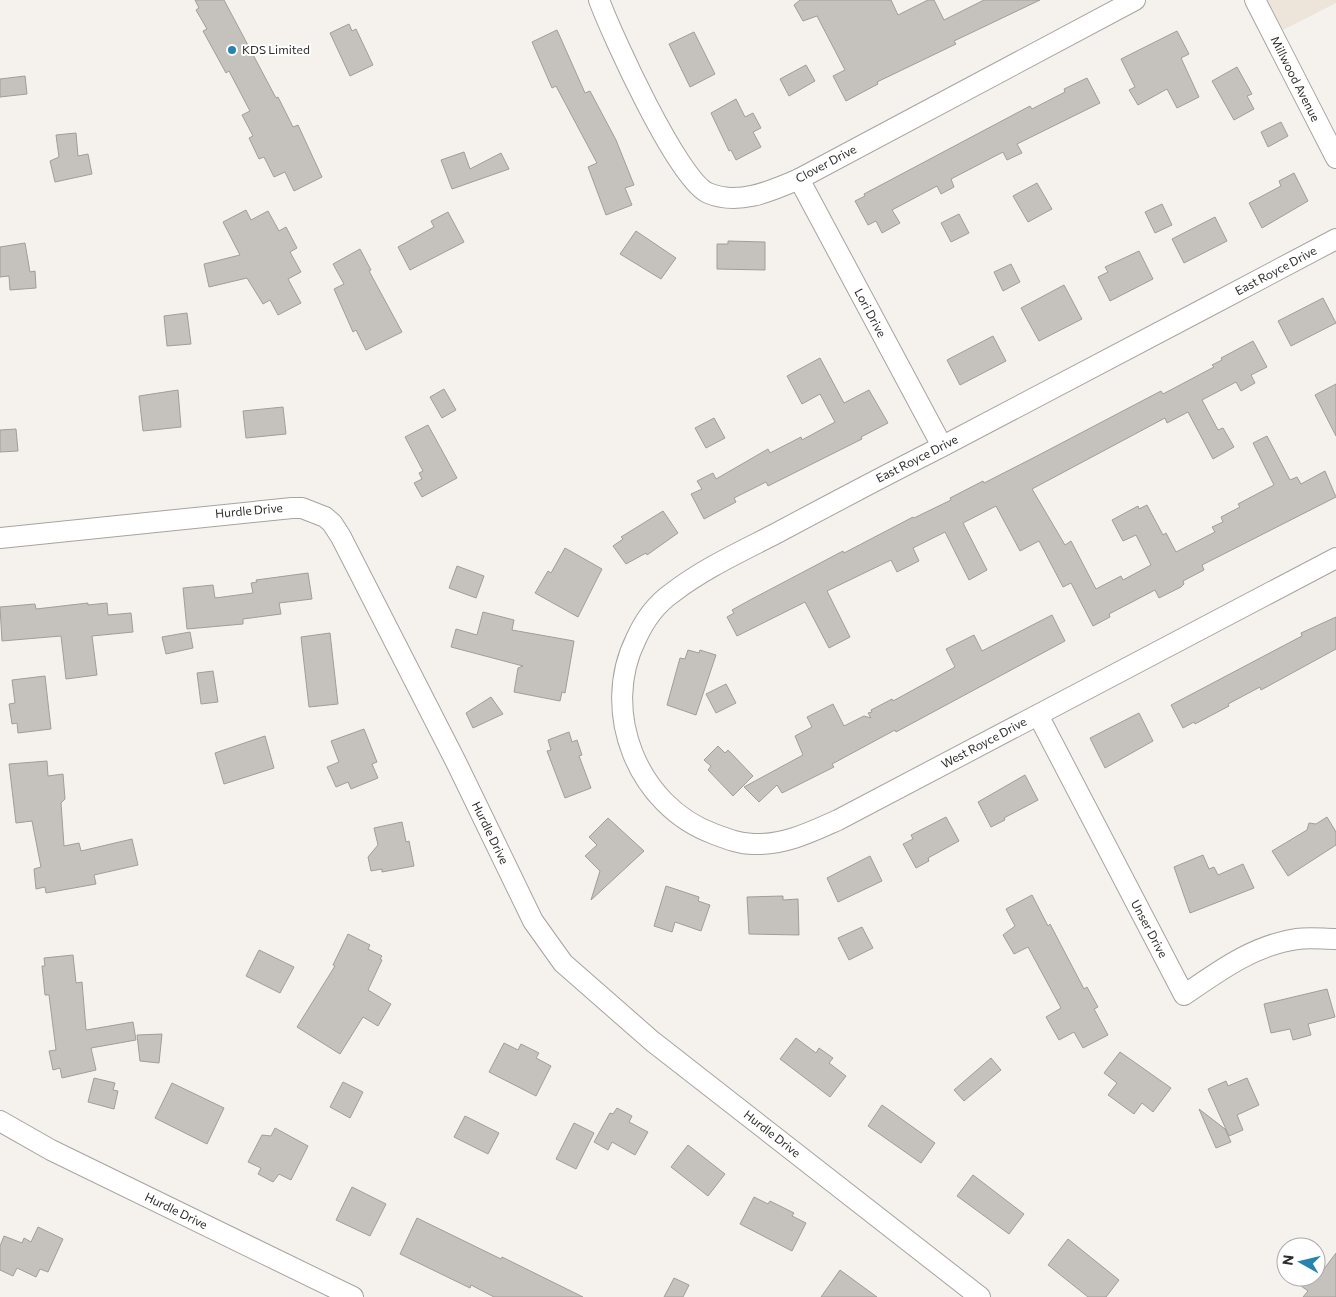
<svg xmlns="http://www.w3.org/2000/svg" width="1336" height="1297" viewBox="0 0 1336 1297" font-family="Commissioner,sans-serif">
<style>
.built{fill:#eee5da}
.building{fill:#c5c2bd;stroke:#a19d99}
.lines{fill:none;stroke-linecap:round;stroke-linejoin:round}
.minor-casing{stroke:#a7a39f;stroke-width:22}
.minor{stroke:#fff;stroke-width:20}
.poi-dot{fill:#2783b0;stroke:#fff;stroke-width:2}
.labels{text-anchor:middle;stroke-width:4;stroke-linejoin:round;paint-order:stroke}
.poi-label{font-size:12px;fill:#2f2e2c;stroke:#fff;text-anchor:start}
.street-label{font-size:12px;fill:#2f2e2c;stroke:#fff}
</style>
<rect width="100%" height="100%" fill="#f5f1ec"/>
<polygon class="built" points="1255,0 1336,0 1336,3 1273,35"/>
<g class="building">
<polygon points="195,0 224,0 276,98 278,97 293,127 298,125 322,177 294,191 285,172 274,177 264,157 259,159 249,138 253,136 242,115 250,111 229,71 226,73 203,31 207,29 196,10 199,8"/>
<polygon points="800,0 891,0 898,15 928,0 934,0 944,20 984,0 1040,0 954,41 956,44 877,82 878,84 846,101 833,76 845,70 817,16 803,21 794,5"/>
<polygon points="349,24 352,31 356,29 373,65 350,76 330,33"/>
<polygon points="557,30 585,93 590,91 616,140 634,185 625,188 632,205 606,215 588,167 597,163 556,86 552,88 532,42"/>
<polygon points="1177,31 1189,54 1181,58 1199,97 1177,108 1167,89 1138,105 1129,90 1135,87 1121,59"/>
<polygon points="694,32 715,74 690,87 669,44"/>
<polygon points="806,65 815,81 789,96 780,79"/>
<polygon points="1237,67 1252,94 1247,96 1254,109 1234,120 1212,81"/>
<polygon points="25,76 27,94 0,97 0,79"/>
<polygon points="1087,78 1100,103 1017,144 1022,153 1007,160 1003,152 951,179 954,187 941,194 937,186 892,210 900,223 882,233 876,221 868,225 855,201 865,196 864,194 1030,106 1032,109 1065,92 1064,89"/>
<polygon points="736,99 745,117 753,113 761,128 753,132 761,147 736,160 731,150 729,151 711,113"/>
<polygon points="1281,122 1288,136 1268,147 1261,132"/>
<polygon points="76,133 78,156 88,154 92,174 55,182 50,161 59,157 56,135"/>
<polygon points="464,152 470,169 501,153 509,169 452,189 441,160"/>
<polygon points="1294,173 1308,201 1262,228 1249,203 1281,186 1279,181"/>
<polygon points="1037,183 1052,209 1028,222 1013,196"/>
<polygon points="1162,204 1172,225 1155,233 1145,212"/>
<polygon points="246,210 251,220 268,211 279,231 286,227 297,248 290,252 301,272 288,279 301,303 278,315 270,300 263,304 247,278 209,287 204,264 240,255 223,222"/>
<polygon points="448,212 464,242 410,270 398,247 434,227 431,221"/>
<polygon points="959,214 969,233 951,242 941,223"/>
<polygon points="1215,217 1227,241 1184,263 1172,239"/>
<polygon points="636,231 676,258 661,279 620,254"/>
<polygon points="728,241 765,242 765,270 717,269 717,244 728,244"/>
<polygon points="25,243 30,272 35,271 36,288 10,290 9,276 0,277 0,247"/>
<polygon points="360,249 371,270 369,271 402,332 366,350 356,330 353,332 334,289 344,284 333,264"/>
<polygon points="1139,251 1153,279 1110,301 1098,277 1108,272 1105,267"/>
<polygon points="1011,264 1020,282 1003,291 994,272"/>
<polygon points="1064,285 1082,319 1039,341 1021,308"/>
<polygon points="1323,298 1336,323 1291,346 1278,321"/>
<polygon points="187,313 191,344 167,346 164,316"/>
<polygon points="993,336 1006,361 960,385 947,360"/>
<polygon points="1253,341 1267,367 1251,375 1255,383 1241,391 1236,382 1202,400 1218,430 1223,428 1234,447 1213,459 1188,412 1167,423 1165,418 1032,489 1065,545 1071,541 1096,589 1121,576 1123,580 1151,565 1136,535 1123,541 1112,520 1138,506 1139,509 1147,505 1163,535 1166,533 1176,552 1215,532 1212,527 1223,522 1221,517 1240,507 1238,504 1274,485 1253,443 1267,436 1290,480 1297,477 1301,484 1325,471 1336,497 1202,565 1204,570 1183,581 1184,584 1181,587 1159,598 1155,590 1109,614 1110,617 1093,626 1071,583 1063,587 1039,541 1020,551 996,506 963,523 987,570 969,580 945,532 913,548 919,561 897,572 891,560 827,591 850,637 829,648 805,602 737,636 727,617 734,613 732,610 750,600 843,551 844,553 913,517 914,518 951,500 950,498 983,481 984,483 1035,457 1161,391 1163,394 1214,367 1212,365 1222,360 1221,358"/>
<polygon points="820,358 844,403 869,390 888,423 861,437 862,439 768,486 766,482 734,498 736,502 704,519 691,494 702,489 697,481 713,473 716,479 768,449 770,453 801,437 802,440 835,422 820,394 802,404 787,376"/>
<polygon points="1336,384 1336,436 1315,395"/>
<polygon points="444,389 456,410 442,418 430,397"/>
<polygon points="178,390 181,427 143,431 139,396"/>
<polygon points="283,407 286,434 246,438 243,411"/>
<polygon points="714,418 725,438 706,448 695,428"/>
<polygon points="428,425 457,478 422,497 414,483 422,479 419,473 423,471 405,437"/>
<polygon points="16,429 18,451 0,452 0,430"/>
<polygon points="663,511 678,533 647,555 646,553 626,564 613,546 623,539 621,537"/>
<polygon points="565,548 602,569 578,617 535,593 548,571 551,573"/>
<polygon points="457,566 484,576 476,598 449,588"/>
<polygon points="308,573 312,599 279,603 281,614 243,619 243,624 187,629 183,588 213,585 215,598 253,593 251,583 257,582 256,580"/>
<polygon points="88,603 88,605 107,603 108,615 131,613 133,632 92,636 97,675 66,679 61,636 2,641 0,607 35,604 36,609"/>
<polygon points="483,612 514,620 512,630 574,641 565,693 562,692 560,701 514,692 518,668 523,666 451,647 456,629 477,635"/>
<polygon points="1052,615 1065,641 896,732 895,730 832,764 834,767 782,793 777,785 759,802 744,787 803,755 795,736 812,727 807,717 833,704 844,726 864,716 871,718 868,713 872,712 871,710 892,699 893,701 955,667 946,649 974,635 982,651"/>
<polygon points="1336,617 1336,649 1261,690 1260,687 1228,704 1229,706 1195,724 1194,722 1183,728 1171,705 1302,636 1301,633"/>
<polygon points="190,632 193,648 166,654 162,637"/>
<polygon points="330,633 338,704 309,707 301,637"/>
<polygon points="688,650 699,653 700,650 716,655 696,715 667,705 680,658 685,659"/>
<polygon points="213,671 218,702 201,704 197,673"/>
<polygon points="45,676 51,729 18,733 17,723 12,724 9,704 15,703 12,680"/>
<polygon points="726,684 736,703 716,713 706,694"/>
<polygon points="491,697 503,714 473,728 466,713"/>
<polygon points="1139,713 1153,741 1105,768 1090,738"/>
<polygon points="364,729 377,762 372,764 378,778 351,789 348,782 336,787 327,767 339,762 331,741"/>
<polygon points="569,732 572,742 577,740 582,755 579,756 591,788 565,798 547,751 551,750 548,740"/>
<polygon points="265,736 274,768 224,784 215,753"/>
<polygon points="718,746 725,753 728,750 753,776 733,796 708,770 711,766 704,760"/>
<polygon points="47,761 48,776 63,774 65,799 61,803 64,846 79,843 81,851 132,839 138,865 94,875 96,884 46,893 45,887 36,889 34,869 41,867 32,821 16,823 9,764"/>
<polygon points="1025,775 1038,800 1004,818 1005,820 991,827 978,802"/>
<polygon points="946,817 959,841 928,858 929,861 916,868 903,844 913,839 911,835"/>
<polygon points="1327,817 1336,832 1336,845 1288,876 1272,851 1307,830 1309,823 1316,824"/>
<polygon points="608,818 644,851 591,900 600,871 585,856 597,845 589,837"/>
<polygon points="402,822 406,842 409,841 414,866 382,872 382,869 371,871 368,857 378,845 374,828"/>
<polygon points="1203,855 1209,869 1214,867 1218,875 1243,864 1254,888 1190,913 1174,867"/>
<polygon points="870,856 882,881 838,902 827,878"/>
<polygon points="666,886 699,897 698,901 710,905 701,931 675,922 672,932 654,926"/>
<polygon points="1032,895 1048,926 1050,924 1084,989 1087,987 1098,1007 1094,1009 1108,1035 1083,1048 1074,1032 1059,1040 1046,1017 1061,1008 1028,947 1014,954 1003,935 1015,926 1006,909"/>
<polygon points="783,896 783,900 798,899 799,935 749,934 747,897"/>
<polygon points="862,927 873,948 849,960 838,938"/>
<polygon points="348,934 370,945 368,949 382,956 380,959 382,960 368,990 391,1004 378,1026 363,1017 340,1054 297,1027 335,966 333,965"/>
<polygon points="259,950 294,967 280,993 246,976"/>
<polygon points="73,955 76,983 82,982 86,1030 133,1022 136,1040 91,1048 96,1070 62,1078 60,1068 53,1070 49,1051 56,1050 49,995 45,995 42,966 45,966 44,958"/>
<polygon points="1327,989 1335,1017 1308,1024 1311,1035 1293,1040 1290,1029 1271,1033 1264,1004"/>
<polygon points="162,1034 159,1063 140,1061 137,1035"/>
<polygon points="796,1038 816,1053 819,1048 833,1058 829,1063 846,1076 830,1097 780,1059"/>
<polygon points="504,1043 518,1050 521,1044 539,1053 536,1058 551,1066 536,1096 489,1072"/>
<polygon points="1120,1052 1171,1088 1153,1112 1142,1103 1134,1114 1108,1095 1117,1083 1104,1073"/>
<polygon points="991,1058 1001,1070 964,1101 954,1090"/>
<polygon points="94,1078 115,1083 113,1090 118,1091 114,1109 88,1102"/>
<polygon points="1247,1078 1259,1105 1237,1115 1243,1130 1229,1136 1208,1089 1226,1081 1228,1086"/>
<polygon points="343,1082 363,1092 350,1118 330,1107"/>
<polygon points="172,1083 224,1108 207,1144 155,1118"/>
<polygon points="882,1105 935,1143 921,1163 868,1126"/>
<polygon points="617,1108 632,1116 629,1122 648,1132 635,1155 612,1142 608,1150 594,1142 610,1113 613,1114"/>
<polygon points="1199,1109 1225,1129 1231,1142 1216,1148"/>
<polygon points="465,1116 499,1133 488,1154 454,1137"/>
<polygon points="574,1123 594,1133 576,1169 556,1159"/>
<polygon points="275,1128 308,1146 291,1180 279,1174 273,1182 258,1174 261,1168 248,1162 262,1135 271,1136"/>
<polygon points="688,1145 725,1174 708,1196 671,1167"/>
<polygon points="973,1175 1024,1214 1009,1234 957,1196"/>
<polygon points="352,1187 386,1204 370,1236 336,1220"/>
<polygon points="754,1197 768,1204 770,1201 794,1213 792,1216 806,1223 792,1251 740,1224"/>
<polygon points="417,1218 501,1259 502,1257 583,1297 494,1297 471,1285 470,1288 400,1254"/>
<polygon points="38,1227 63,1239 48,1272 40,1269 36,1277 17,1268 13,1276 0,1270 0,1246 4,1236 22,1243 24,1238 31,1242"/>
<polygon points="1068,1239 1119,1280 1106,1297 1088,1297 1048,1265"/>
<polygon points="1336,1253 1336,1297 1303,1297 1308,1291 1289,1277 1318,1277"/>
<polygon points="840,1270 877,1297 821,1297"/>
<polygon points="674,1278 689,1285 683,1297 664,1297"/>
</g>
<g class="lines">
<defs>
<g id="minor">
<path d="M599,0c13,35 79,180 109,193 31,13 63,-2 91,-14l336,-179"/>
<polyline points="1255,0 1336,158"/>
<polyline points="799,179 942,446"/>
<path d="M1336,239c-131,69 -262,139 -393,207 -57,29 -112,58 -168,88 -35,18 -72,35 -103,59 -17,12 -28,28 -36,46 -36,72 1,167 78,195 13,5 26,10 40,10 31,1 57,-12 84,-24l498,-262"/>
<polyline points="0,538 292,508 302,508 325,517 332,523 341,537 456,762 533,921 563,963 652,1041 980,1297"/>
<path d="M1038,715l146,280c35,-24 70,-50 113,-56 13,-2 26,0 39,0"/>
<polyline points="0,1121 51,1150 353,1297"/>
</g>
</defs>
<use href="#minor" class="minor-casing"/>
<use href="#minor" class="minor"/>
</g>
<circle class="poi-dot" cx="232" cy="50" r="5"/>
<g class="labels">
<g class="poi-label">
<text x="242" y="54">KDS Limited</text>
</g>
<g class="street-label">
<text transform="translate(1295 79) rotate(63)" y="4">Millwood Avenue</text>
<text transform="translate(826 164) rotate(-28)" y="4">Clover Drive</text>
<text transform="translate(1276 271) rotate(-28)" y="4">East Royce Drive</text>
<text transform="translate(870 313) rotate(62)" y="4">Lori Drive</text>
<text transform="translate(917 459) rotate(-27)" y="4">East Royce Drive</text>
<text transform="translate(249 511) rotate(-5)" y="4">Hurdle Drive</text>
<text transform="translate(984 743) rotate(-28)" y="4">West Royce Drive</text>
<text transform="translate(490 833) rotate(64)" y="4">Hurdle Drive</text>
<text transform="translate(1149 929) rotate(62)" y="4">Unser Drive</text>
<text transform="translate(772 1134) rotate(38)" y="4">Hurdle Drive</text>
<text transform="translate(176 1211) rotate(26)" y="4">Hurdle Drive</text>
</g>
</g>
<g transform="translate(1301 1262) rotate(278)"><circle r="24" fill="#ffffff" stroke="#acabab"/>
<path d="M0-4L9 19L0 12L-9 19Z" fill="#2783b0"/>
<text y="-8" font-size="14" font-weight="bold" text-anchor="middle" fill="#2f2e2c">N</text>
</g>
</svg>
